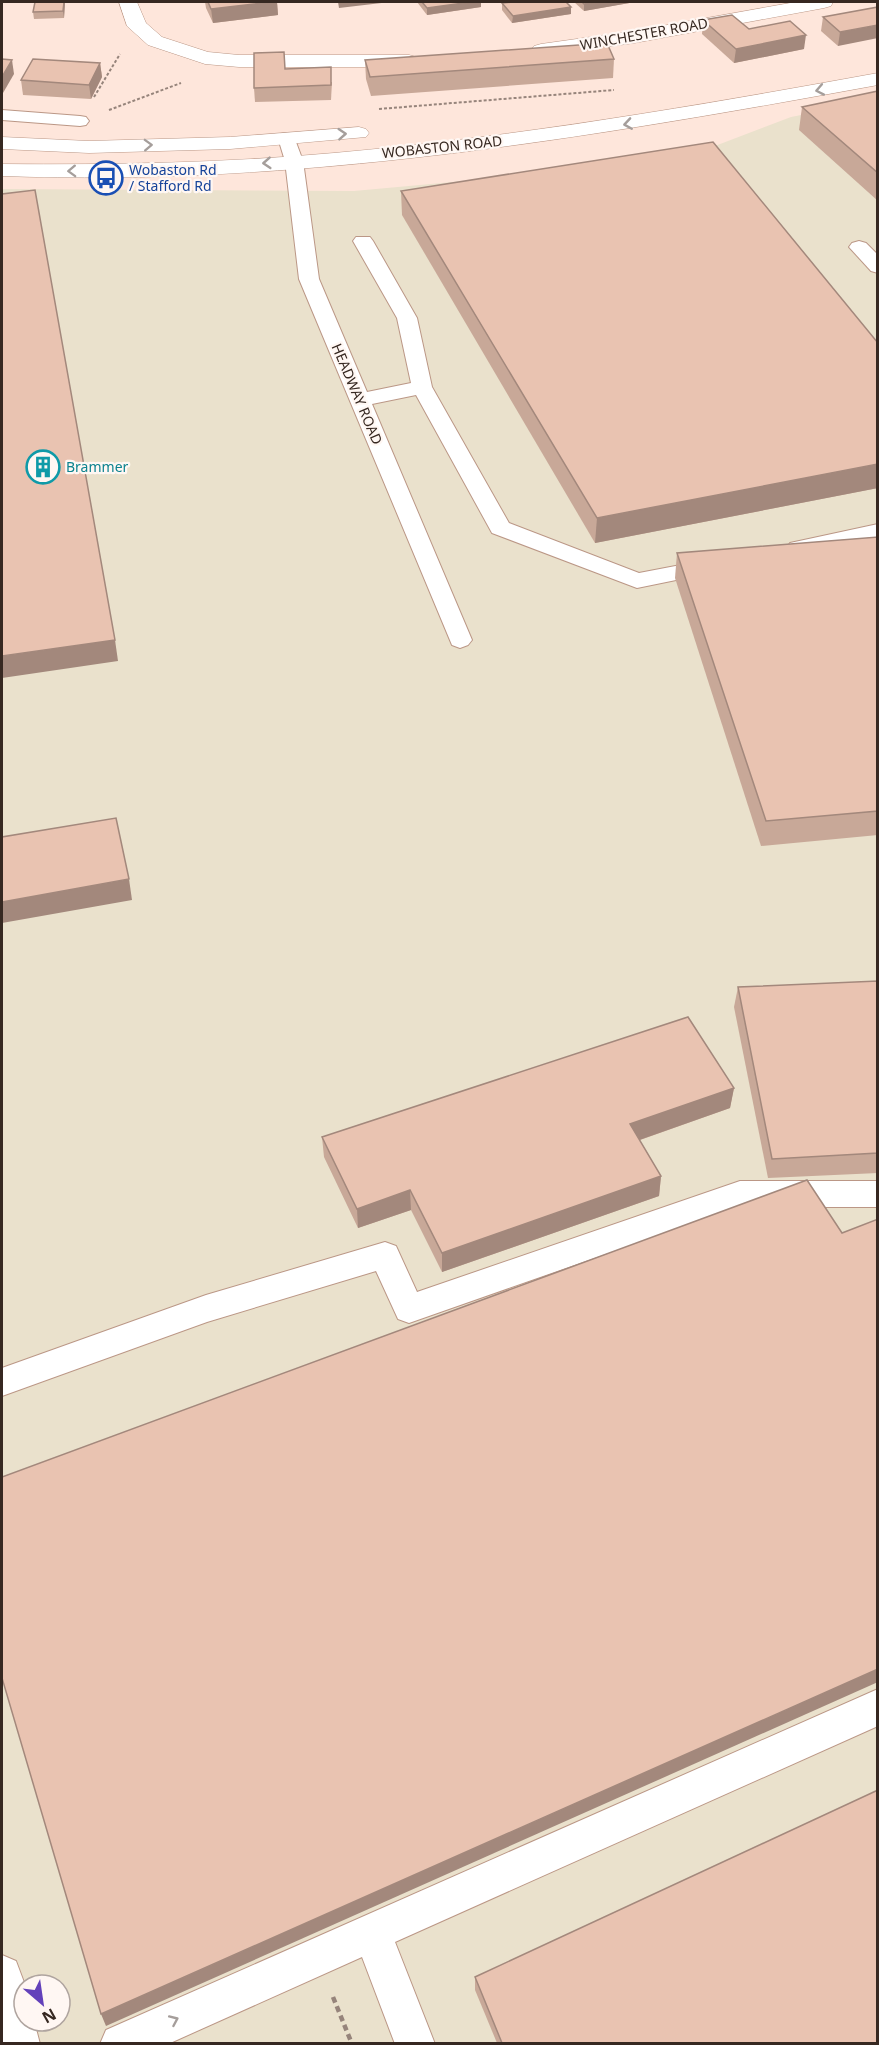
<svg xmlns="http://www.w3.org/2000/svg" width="879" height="2045" viewBox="0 0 879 2045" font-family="'Noto Sans',sans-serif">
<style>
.industrial{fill:#eae1cc;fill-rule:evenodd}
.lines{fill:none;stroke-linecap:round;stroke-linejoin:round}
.lane-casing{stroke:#bb9786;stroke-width:2}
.street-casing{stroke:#bb9786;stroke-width:1}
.secondary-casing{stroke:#bb9786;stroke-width:1}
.path-far1{stroke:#96847b;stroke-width:2;stroke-dasharray:3 2;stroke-linecap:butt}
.path{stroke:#96847b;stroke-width:4.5;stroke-dasharray:6 4;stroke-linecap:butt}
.lane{fill:#fff;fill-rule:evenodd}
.street{fill:#fff;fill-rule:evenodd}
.secondary{fill:#fff;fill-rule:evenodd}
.wall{fill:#c8a898}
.shaded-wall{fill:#a3887c}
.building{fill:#e9c3b1;stroke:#a3887c;stroke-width:1.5}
.oneway{stroke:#a59e9b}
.labels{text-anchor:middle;stroke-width:4.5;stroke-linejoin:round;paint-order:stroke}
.far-street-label{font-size:14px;fill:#362821;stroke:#fff7f3}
.far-transit-label{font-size:14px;fill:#164399;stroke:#fff7f3;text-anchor:start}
.far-culture-label{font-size:14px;fill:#0d838f;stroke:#fff7f3;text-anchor:start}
</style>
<rect width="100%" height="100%" fill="#fee6db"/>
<path class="industrial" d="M877,100v1943l-875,1v-1855l352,2 319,-29 118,-45zM24,1985h36v36h-36z"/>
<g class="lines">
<defs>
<g id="lane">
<polygon points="2,110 80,116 86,117 89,121 86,125 80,126 2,120"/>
<polygon points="287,133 293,134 303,161 319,279 367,392 411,383 397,318 353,241 356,237 370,237 373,241 417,318 432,387 509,523 639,573 712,559 720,561 724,566 720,571 637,588 492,533 416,395 372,404 472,640 468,645 460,648 452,645 299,279 285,161 278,138 281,134"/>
<polygon points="859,241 866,243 878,255 878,273 871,271 849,247 852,243"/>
<polygon points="878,524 878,538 798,555 790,553 787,548 790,543"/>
<polygon points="740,1181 878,1181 878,1207 740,1207 409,1323 398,1319 376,1271 207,1322 2,1396 2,1368 206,1295 385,1242 396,1246 417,1292"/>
<polygon points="878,1689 878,1726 395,1942 435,2044 395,2044 362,1957 168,2044 100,2044 106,2030"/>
<polygon points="2,1955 16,1961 25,1985 24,2021 34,2021 40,2044 2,2044"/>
</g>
<g id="street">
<polygon points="119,2 137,2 146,23 162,37 208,52 239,55 409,55 416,57 419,61 416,65 409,67 239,67 205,64 148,45 127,26"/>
<polygon points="796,2 833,2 831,6 824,8 634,43 541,56 534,54 531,50 534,46 541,44 634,31"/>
</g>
<g id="secondary">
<path d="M878,73v12c-289,53 -582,102 -876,91v-12c111,1 221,-1 332,-11 182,-16 363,-47 544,-80z"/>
<polygon points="359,127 366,129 369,133 366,137 230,149 89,153 2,149 2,137 89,141 230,137"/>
</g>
</defs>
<use href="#lane" class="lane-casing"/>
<use href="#street" class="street-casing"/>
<use href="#secondary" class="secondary-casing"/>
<g class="path-far1">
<polyline points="94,97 120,54"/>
<polyline points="379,109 614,90"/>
<polyline points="109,110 181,83"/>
</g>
<polyline class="path" points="333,1997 352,2044"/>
<use href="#lane" class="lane"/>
<use href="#street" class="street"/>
<use href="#secondary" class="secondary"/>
</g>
<g class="wall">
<polygon points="35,2 65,2 64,18 34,19 33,12"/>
<polygon points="205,2 277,2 278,15 213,23 206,8"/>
<polygon points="417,2 481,2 481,7 427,15"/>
<polygon points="574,2 635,2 584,11"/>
<polygon points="502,3 571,14 512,23 502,10"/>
<polygon points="878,7 838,46 821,31 823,17"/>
<polygon points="703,20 749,29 804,49 734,63 702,34"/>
<polygon points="614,59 613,78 371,96 366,79 365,60"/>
<polygon points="100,63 102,77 91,99 23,95 21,80"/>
<polygon points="332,82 331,100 255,102 254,88"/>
<polygon points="878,91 878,201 799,130 802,107"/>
<polygon points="401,191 878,343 878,488 595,543 402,215"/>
<polygon points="878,537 878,835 761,846 675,578 677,553"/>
<polygon points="878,981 878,1173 768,1178 734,1007 738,987"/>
<polygon points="734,1088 730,1108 640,1140 661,1176 659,1196 442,1272 411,1210 358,1228 324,1157 322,1137"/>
<polygon points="475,1977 878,2043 497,2043 475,1990"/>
</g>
<g class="shaded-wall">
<polygon points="64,2 65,2 64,18 63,11"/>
<polygon points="271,2 277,2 278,15 213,23 211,9"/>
<polygon points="338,2 390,2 339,8"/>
<polygon points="471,2 481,2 481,7 427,15 427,8"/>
<polygon points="597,2 635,2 584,11 584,4"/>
<polygon points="571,7 571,14 512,23 513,16"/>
<polygon points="878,25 878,38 838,46 840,32"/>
<polygon points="806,35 804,49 734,63 736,49"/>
<polygon points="12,60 14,74 3,93 2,77"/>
<polygon points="100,63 102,77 91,99 89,85"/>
<polygon points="878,464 878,488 595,543 597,518"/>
<polygon points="115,640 118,661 2,678 2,656"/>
<polygon points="129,879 132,900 2,923 2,902"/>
<polygon points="734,1088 730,1108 628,1144 630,1124"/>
<polygon points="661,1176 659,1196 442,1272 442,1253"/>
<polygon points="410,1190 411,1210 358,1228 357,1209"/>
<polygon points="878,1669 878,1682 106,2026 101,2014"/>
</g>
<g class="building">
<polygon points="35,2 64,2 63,11 33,12"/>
<polygon points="208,2 271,2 211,9"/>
<polygon points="422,2 471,2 427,8"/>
<polygon points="513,2 566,2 571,7 513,16 502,3"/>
<polygon points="582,2 597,2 584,4"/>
<polygon points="878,7 878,25 840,32 823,17"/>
<polygon points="732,15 749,29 790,21 806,35 736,49 703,20"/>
<polygon points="607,43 614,59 370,77 365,60"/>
<polygon points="284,52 285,69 331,67 331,85 254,88 254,53"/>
<polygon points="2,59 12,60 2,77"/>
<polygon points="33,59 100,63 89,85 21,80"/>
<polygon points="878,91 878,173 802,107"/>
<polygon points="713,142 878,343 878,464 597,518 401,191"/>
<polygon points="35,190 115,640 2,656 2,194"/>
<polygon points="878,537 878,811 766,821 677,553"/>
<polygon points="116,818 129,879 2,902 2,837"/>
<polygon points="878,981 878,1153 772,1159 738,987"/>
<polygon points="688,1017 734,1088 630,1124 661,1176 442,1253 410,1190 357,1209 322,1137"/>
<polygon points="807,1180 842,1233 878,1219 878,1669 101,2014 2,1678 2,1477"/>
<polygon points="878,1790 878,2043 502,2043 475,1977"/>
</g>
<defs><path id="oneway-chevron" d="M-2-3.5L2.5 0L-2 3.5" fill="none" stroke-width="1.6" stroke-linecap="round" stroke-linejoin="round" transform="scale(1.5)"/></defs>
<g class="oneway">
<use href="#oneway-chevron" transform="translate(820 90) rotate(169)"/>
<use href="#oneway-chevron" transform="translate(628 124) rotate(171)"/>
<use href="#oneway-chevron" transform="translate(342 134) rotate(-4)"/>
<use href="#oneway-chevron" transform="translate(148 145) rotate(-2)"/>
<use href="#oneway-chevron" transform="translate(267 163) rotate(176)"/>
<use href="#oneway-chevron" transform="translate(72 171) rotate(178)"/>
<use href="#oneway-chevron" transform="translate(174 2020) rotate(-24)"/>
</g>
<defs>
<symbol id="bus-ring" viewBox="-11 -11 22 22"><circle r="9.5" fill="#fff7f3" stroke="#1a4fb4" stroke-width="1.5"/><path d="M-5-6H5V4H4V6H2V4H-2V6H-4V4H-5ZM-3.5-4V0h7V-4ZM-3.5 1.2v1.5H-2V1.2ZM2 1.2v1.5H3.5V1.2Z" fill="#1a4fb4"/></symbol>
<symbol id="building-ring" viewBox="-11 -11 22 22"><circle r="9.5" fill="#fff7f3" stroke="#0f9aa8" stroke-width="1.5"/><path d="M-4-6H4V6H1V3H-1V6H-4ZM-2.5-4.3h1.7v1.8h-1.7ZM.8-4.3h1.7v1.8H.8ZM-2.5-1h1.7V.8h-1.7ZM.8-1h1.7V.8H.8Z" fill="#0f9aa8"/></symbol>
</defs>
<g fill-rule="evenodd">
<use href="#bus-ring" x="87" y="159" width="38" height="38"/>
<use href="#building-ring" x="24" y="448" width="38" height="38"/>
</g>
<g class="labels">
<g class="far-street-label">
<text transform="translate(644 34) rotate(-10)" y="5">WINCHESTER ROAD</text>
<text transform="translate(442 147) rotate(-6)" y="5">WOBASTON ROAD</text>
<text transform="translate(357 394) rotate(67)" y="5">HEADWAY ROAD</text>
</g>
<g class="far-transit-label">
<text x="129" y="175">Wobaston Rd<tspan x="129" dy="16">/ Stafford Rd</tspan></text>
</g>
<g class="far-culture-label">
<text x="66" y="472">Brammer</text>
</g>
</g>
<rect width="879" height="2045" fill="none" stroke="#362821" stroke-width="6"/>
<g transform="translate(42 2003) rotate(151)"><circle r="28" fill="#fff7f3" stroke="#afa49f" stroke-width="1.5"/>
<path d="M0-4.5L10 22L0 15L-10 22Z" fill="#6341ba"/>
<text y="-9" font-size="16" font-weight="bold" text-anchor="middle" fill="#362821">N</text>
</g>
</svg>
